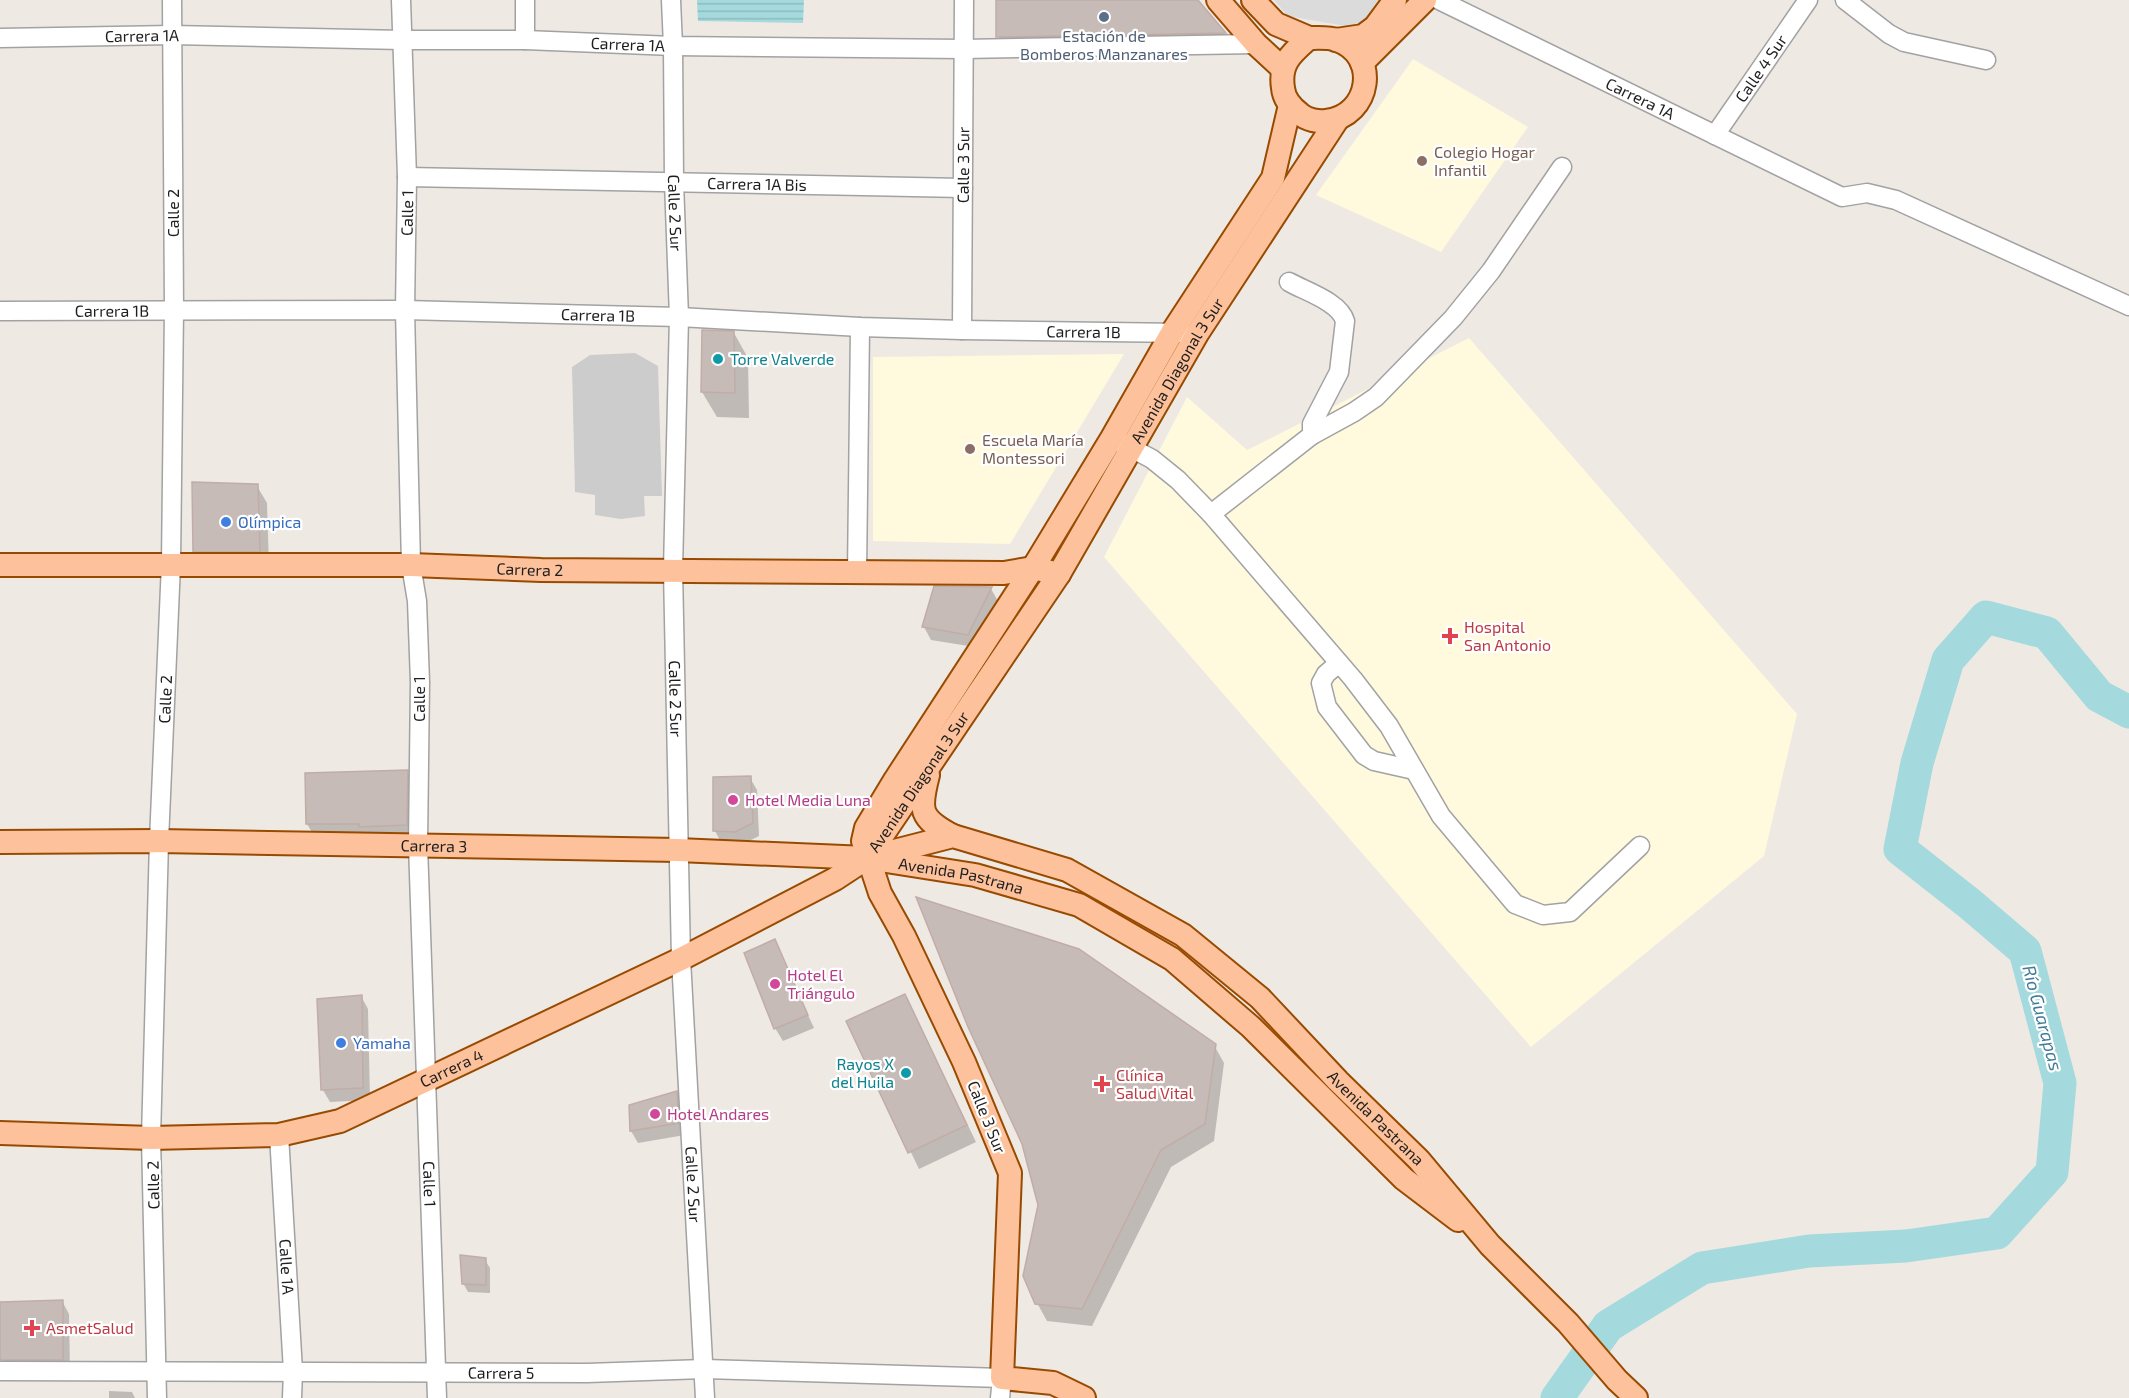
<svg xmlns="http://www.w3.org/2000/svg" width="2129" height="1398" viewBox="0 0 2129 1398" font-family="'Exo 2',sans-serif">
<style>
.residential{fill:#dcdbdb}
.education{fill:#fff9dd}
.religious{fill:#ccc}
.water{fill:url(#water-rules)}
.shadow{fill:#0003}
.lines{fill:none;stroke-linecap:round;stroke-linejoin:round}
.river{stroke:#a4dadd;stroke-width:33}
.building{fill:#c7bbb7;stroke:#c1ada6;stroke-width:1.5}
.minor-casing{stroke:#a2a2a2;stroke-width:21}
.major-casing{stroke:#984b00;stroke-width:26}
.minor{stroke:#fff;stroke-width:18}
.major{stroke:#fdc29b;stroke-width:22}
.service-dot{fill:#5c6f8a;stroke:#fff;stroke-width:2}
.education-dot{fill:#8d6e63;stroke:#fff;stroke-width:2}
.culture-dot{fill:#0f9aa8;stroke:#fff;stroke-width:2}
.shop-dot{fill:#3f7fe0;stroke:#fff;stroke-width:2}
.health-dot{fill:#e0444e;stroke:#fff;stroke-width:2}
.hotel-dot{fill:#d1479c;stroke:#fff;stroke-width:2}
.labels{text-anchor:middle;stroke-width:4.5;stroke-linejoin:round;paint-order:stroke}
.street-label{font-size:16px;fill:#1e1e1e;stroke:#fff}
.service-label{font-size:16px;fill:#4e5e75;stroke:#fff}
.education-label{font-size:16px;fill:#785e54;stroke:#fff;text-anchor:start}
.culture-label{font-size:16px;fill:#0d838f;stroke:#fff;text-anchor:start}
.shop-label{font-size:16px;fill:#366cbe;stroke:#fff;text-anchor:start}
.health-label{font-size:16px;fill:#be3a42;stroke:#fff;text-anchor:start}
.hotel-label{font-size:16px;fill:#b23c85;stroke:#fff;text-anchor:start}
.water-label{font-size:18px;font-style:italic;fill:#417b97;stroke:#fff}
</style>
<defs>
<pattern id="water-rules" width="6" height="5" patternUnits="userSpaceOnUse" patternTransform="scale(1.5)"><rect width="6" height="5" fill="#a4dadd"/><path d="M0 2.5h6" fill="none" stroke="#8dbbbd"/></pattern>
</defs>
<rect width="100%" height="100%" fill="#efe9e4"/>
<polygon class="residential" points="1274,0 1387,0 1368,24 1351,27 1288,16"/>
<g class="education">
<polygon points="1413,59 1528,127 1441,252 1316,195"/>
<polygon points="1469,338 1797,714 1764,856 1531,1047 1104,557 1187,397 1247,450"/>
<polygon points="1124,354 1010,544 873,541 873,357"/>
</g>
<polygon class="religious" points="635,353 658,366 662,496 644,496 645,516 621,519 595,515 595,495 575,492 572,367 590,355"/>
<polygon class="water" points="697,0 804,0 803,23 698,21"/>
<g class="shadow">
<polygon points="997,0 1196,0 1224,34 1233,50 1007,53 998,36"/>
<polygon points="734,333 748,358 749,418 717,417 702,392"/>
<polygon points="257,486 267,503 269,568 205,568 195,551"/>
<polygon points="991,589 998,601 975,647 931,640 924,627"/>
<polygon points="407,771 414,784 413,837 315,837 307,824"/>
<polygon points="750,778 757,790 759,836 743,844 722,844 715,831"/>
<polygon points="774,941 814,1028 783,1041 775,1028"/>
<polygon points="361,996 368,1009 370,1100 330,1102 323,1090"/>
<polygon points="914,1013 976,1142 919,1169 848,1022"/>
<polygon points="1214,1045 1224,1063 1214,1141 1171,1167 1092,1326 1047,1321 1037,1303 1039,1205"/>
<polygon points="676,1092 683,1105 685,1135 638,1143 631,1131"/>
<polygon points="485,1260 490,1268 490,1293 468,1292 463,1283"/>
<polygon points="62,1301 69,1314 70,1372 9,1372 2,1359 0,1304"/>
<polygon points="109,1391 132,1392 135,1398 109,1398"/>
</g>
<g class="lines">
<polyline class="river" points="1557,1398 1608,1326 1702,1268 1809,1251 1906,1246 1997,1233 2052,1172 2060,1083 2025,951 1970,904 1900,849 1917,763 1948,660 1986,617 2047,633 2099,696 2129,712"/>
</g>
<g class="building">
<polygon points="996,0 1198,0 1226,33 996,37"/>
<polygon points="702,330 734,331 735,393 701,392"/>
<polygon points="192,482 258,484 260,552 193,552"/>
<polygon points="934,586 992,587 968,635 922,627"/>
<polygon points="408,770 407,825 359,827 359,824 306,824 305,773"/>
<polygon points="751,776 753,823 735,832 713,831 713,777"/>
<polygon points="916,897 1079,949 1216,1044 1205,1124 1161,1150 1082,1309 1035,1304 1023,1276 1038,1205 1022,1144 968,1027"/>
<polygon points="775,939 808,1015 774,1029 744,953"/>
<polygon points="905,994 967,1125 908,1153 846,1021"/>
<polygon points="362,995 363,1088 321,1090 317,999"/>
<polygon points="677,1091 679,1123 630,1131 629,1105"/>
<polygon points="460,1255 486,1258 486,1285 462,1284"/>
<polygon points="63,1300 63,1360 0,1360 0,1302"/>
</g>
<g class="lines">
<defs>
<g id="minor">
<path id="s1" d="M401,0l6,177 -2,133 6,255 6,36 3,81 -2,163 19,553"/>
<path id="s2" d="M671,0l2,46 1,136 5,135 -6,253 8,389 24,439"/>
<path id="s3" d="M1439,0l403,197 25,-4 29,7 233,106"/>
<polyline points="1845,0 1889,34 1904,42 1986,60"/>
<path id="s4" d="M0,38l172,-3 230,5h123l148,6 290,3 293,-5"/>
<polyline points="525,40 525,0"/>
<path id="s5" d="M1715,135l93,-135"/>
<path id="s6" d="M407,177l556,11"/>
<path id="s7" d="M0,311l405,-1 274,7 181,10 102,3 221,3"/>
<path id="s8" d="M962,330l2,-330"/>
<polyline points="1312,435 1354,412 1376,397 1453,318 1491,271 1562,167"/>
<polyline points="1120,442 1152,459 1178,480 1211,514 1353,679 1389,726 1441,816 1515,904 1543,915 1570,912 1640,846"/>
<path d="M1211,514l101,-79v-11l27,-52 6,-51c-5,-19 -40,-30 -56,-39"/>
<polyline points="857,573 860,327"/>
<polyline points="1339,663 1326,674 1321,683 1327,707 1364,755 1374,761 1414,770"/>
<path id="s9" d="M279,1135l14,236 -1,27"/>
<path id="s10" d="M0,1371l587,2 117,-4 298,9 -2,20"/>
<path id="s11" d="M157,1398l-6,-260 8,-297 12,-277 3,-255 -2,-309"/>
</g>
<g id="major">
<polyline points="1218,0 1256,44 1283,69"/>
<polyline points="1253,0 1276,24 1309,38"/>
<path d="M1309,38c8,0 20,-1 28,2 43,15 34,76 -11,81 -8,1 -19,-1 -26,-7 -8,-6 -16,-15 -17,-26 -4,-25 9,-35 26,-50z"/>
<polyline points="1336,40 1363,36 1375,27 1395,0"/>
<polyline points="1362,63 1425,0"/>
<path id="s12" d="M0,565h411l130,5 463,3 29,-5 26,6"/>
<path d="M928,775c-9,35 -9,43 25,61"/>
<path id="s13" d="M0,842l159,-1 519,9 189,8 108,17 104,30 93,54 79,68 153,152 54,41"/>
<path id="s14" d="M867,858l192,-284 138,-240 140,-214"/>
<path id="s15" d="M0,1133l151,5 128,-3 61,-14 341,-162 154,-80 32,-21 86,-22 114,34 116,65 77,63 78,83 81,79 71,85 78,78 49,57 19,18"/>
<polyline points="1084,1398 1053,1383 1002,1378 1010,1173 964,1062 904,936 880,893 863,841 866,828 895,780 1033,568 1112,438 1173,331 1273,178 1290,105"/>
</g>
</defs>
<use href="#minor" class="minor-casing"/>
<use href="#major" class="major-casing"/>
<use href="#minor" class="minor"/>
<use href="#major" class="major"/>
</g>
<circle class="service-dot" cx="1104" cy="17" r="6"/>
<g class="education-dot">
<circle cx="1422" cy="161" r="6"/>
<circle cx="970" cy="449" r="6"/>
</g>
<g class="culture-dot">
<circle cx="718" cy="359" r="6"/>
<circle cx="906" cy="1073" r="6"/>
</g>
<g class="shop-dot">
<circle cx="226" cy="522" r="6"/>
<circle cx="341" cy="1043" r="6"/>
</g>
<g class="health-dot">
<path d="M1447 627h6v6h6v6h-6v6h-6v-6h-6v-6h6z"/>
<path d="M1099 1075h6v6h6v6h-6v6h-6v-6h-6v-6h6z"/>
<path d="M29 1319h6v6h6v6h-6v6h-6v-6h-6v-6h6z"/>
</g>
<g class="hotel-dot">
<circle cx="733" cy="800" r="6"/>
<circle cx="775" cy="984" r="6"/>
<circle cx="655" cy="1114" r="6"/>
</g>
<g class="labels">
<g class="street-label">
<text dy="6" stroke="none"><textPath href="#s4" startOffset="142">Carrera 1A</textPath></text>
<text dy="6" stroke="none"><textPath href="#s4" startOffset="628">Carrera 1A</textPath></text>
<text dy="6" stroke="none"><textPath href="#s5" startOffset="81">Calle 4 Sur</textPath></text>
<text dy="6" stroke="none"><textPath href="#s3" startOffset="224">Carrera 1A</textPath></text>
<text dy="6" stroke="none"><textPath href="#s8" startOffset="165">Calle 3 Sur</textPath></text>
<text dy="6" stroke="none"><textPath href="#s6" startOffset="350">Carrera 1A Bis</textPath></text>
<text transform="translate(173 213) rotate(-90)" y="6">Calle 2</text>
<text transform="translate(407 213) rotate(-89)" y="6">Calle 1</text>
<text dy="6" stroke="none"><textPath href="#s2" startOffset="213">Calle 2 Sur</textPath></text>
<text dy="6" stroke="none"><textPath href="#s7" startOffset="112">Carrera 1B</textPath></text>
<text dy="6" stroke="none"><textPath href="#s7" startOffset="598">Carrera 1B</textPath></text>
<text dy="6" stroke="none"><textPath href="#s7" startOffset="1084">Carrera 1B</textPath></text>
<text dy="6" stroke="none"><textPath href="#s14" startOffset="578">Avenida Diagonal 3 Sur</textPath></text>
<text dy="6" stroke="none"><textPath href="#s12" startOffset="530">Carrera 2</textPath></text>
<text dy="6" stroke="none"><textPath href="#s11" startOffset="699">Calle 2</textPath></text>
<text transform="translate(419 699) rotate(-90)" y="6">Calle 1</text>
<text dy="6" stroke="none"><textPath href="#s2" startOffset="699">Calle 2 Sur</textPath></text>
<text dy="6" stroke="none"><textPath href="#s14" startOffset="92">Avenida Diagonal 3 Sur</textPath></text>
<text dy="6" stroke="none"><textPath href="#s13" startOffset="434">Carrera 3</textPath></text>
<text dy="6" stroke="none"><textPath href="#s13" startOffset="963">Avenida Pastrana</textPath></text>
<text dy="6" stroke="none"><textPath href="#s15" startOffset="465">Carrera 4</textPath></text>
<text transform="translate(987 1117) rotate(68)" y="6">Calle 3 Sur</text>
<text dy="6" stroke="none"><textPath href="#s15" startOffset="1538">Avenida Pastrana</textPath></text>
<text transform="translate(153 1185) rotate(-91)" y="6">Calle 2</text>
<text dy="6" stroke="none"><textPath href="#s1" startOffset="1185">Calle 1</textPath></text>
<text dy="6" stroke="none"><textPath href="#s2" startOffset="1185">Calle 2 Sur</textPath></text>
<text dy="6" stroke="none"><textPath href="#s9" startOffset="132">Calle 1A</textPath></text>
<text dy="6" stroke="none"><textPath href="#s10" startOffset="501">Carrera 5</textPath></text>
</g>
<g class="service-label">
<text x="1104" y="42">Estación de<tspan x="1104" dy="18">Bomberos Manzanares</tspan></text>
</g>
<g class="education-label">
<text x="1434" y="158">Colegio Hogar<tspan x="1434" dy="18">Infantil</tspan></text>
<text x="982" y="446">Escuela María<tspan x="982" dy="18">Montessori</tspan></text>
</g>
<g class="culture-label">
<text x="730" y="365">Torre Valverde</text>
<text x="894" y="1070" text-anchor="end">Rayos X<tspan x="894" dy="18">del Huila</tspan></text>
</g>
<g class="shop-label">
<text x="238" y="528">Olímpica</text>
<text x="353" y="1049">Yamaha</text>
</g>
<g class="health-label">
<text x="1464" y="633">Hospital<tspan x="1464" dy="18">San Antonio</tspan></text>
<text x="1116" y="1081">Clínica<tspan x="1116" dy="18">Salud Vital</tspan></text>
<text x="46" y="1334">AsmetSalud</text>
</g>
<g class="hotel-label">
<text x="745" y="806">Hotel Media Luna</text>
<text x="787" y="981">Hotel El<tspan x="787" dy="18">Triángulo</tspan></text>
<text x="667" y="1120">Hotel Andares</text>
</g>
<g class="water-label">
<text transform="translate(2042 1018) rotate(75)" y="6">Río Guarapas</text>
</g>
</g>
</svg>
